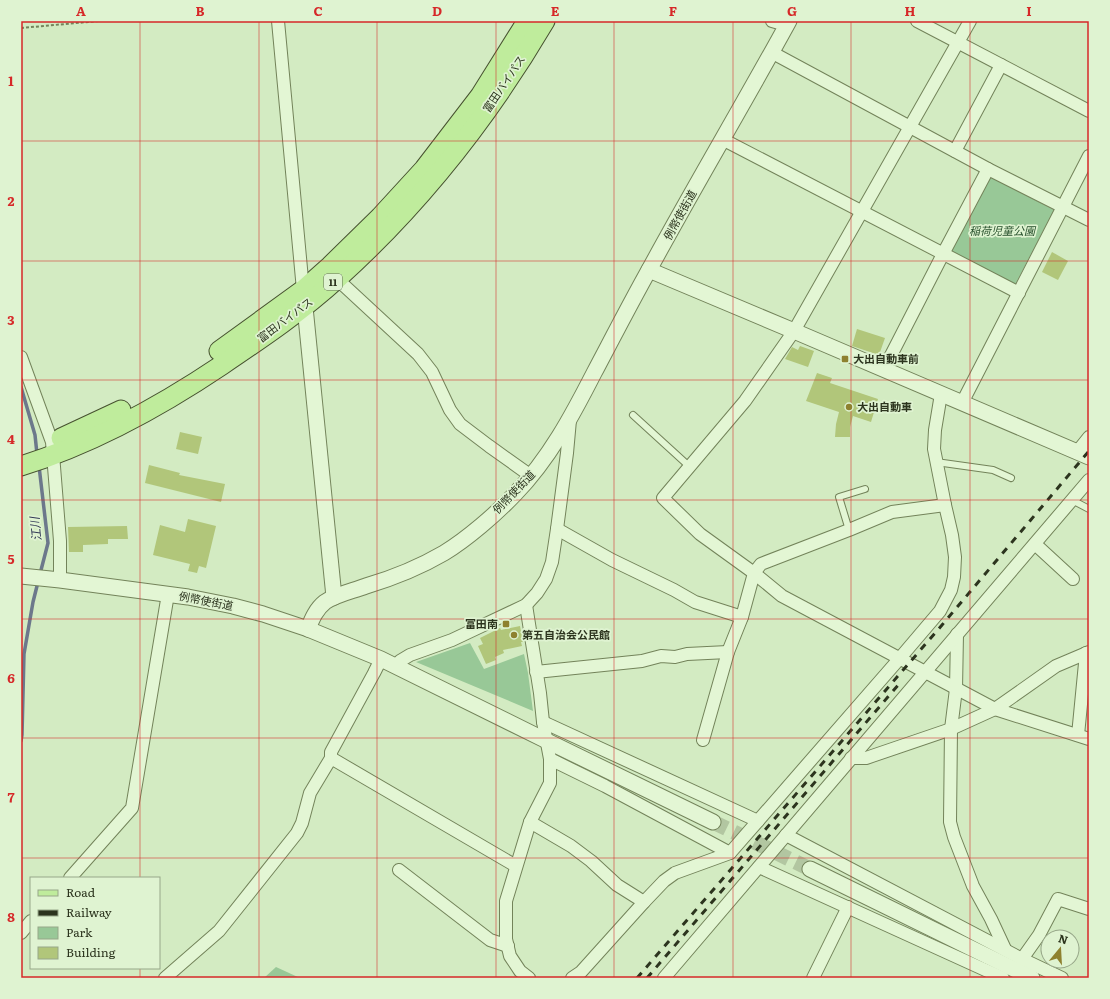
<svg xmlns="http://www.w3.org/2000/svg" width="1110" height="999" viewBox="0 0 1110 999" font-family="Literata,'Noto Sans JP',serif">
<style>
.green{fill:#98c897}
.lines{fill:none;stroke-linecap:round;stroke-linejoin:round}
.stream{stroke:#6c788b;stroke-width:3.5}
.building{fill:#b1c67a}
.tertiary-tunnel{stroke:#b2c6a1;stroke-width:15;stroke-dasharray:15 8;stroke-linecap:butt}
.service-casing{stroke:#73835a;stroke-width:8}
.minor-casing{stroke:#73835a;stroke-width:14}
.tertiary-casing{stroke:#73835a;stroke-width:17}
.primary-casing{stroke:#46512f;stroke-width:21}
.path{stroke:#73835a;stroke-width:2;stroke-dasharray:3 2;stroke-linecap:butt}
.service{stroke:#e3f6d4;stroke-width:6}
.minor{stroke:#e3f6d4;stroke-width:12}
.tertiary{stroke:#e3f6d4;stroke-width:15}
.primary{stroke:#bfec9c;stroke-width:19}
.rail{stroke:#2c341e;stroke-width:3;stroke-dasharray:7 7;stroke-linecap:butt}
.grid{fill:none;stroke:#d62828;stroke-width:1;stroke-opacity:0.55}
.poi-dot{fill:#8e812f;stroke:#dff3d1;stroke-width:1.5}
.labels{text-anchor:middle;stroke-width:3.5;stroke-linejoin:round;paint-order:stroke}
.shield{fill:#dff3d1;stroke:#626d54;stroke-width:1}
.shield-label{font-size:10px;font-weight:bold;fill:#2c341e}
.street-label{font-size:11px;fill:#2c341e;stroke:#dff3d1}
.park-label{font-size:11px;font-style:italic;fill:#264f2b;stroke:#dff3d1}
.poi-label{font-size:11px;font-weight:bold;fill:#2c341e;stroke:#dff3d1;text-anchor:start}
.water-label{font-size:12px;font-style:italic;fill:#2e3553;stroke:#dff3d1}
.neatline{fill:none;stroke:#d62828;stroke-width:1.5}
.grid-label{font-size:13px;text-anchor:middle;font-weight:bold;fill:#d62828}
</style>
<rect width="100%" height="100%" fill="#d3ebc2"/>
<g class="green">
<polygon points="989,176 1054,210 1015,285 949,251"/>
<polygon points="470,643 484,669 524,654 528,673 533,711 416,662"/>
<polygon points="276,967 300,978 264,978"/>
</g>
<g class="lines">
<g class="stream">
<polyline points="21,387 35,435 37,454"/>
<polyline points="39,466 48,543 40,574"/>
<polyline points="21,741 22,735 24,654 33,602 38,582"/>
</g>
</g>
<g class="building">
<polygon points="1052,252 1068,261 1058,280 1042,272"/>
<polygon points="857,329 885,338 879,355 852,346"/>
<polygon points="800,346 814,351 808,367 785,359 792,347 798,350"/>
<polygon points="817,373 832,378 830,383 878,399 871,422 853,416 850,427 850,437 835,437 836,424 839,412 806,401"/>
<polygon points="180,432 202,437 198,454 176,449"/>
<polygon points="149,465 180,473 179,475 225,484 221,502 145,483"/>
<polygon points="188,519 216,526 206,568 199,566 197,573 188,571 190,564 153,555 160,525 185,532"/>
<polygon points="127,526 128,539 108,539 108,544 83,545 83,552 69,552 68,527"/>
<polygon points="520,626 523,642 521,642 522,646 503,650 504,653 495,657 496,660 486,664 478,646 483,644 480,638 500,628 501,630"/>
</g>
<g class="lines">
<polyline class="tertiary-tunnel" points="713,822 810,869"/>
<defs>
<g id="service">
<polyline points="633,415 690,467"/>
<polyline points="936,462 993,470 1011,478"/>
<polyline points="1072,500 1089,509"/>
<polyline points="849,530 839,497 865,489"/>
</g>
<g id="minor">
<polyline points="278,21 303,290"/>
<polyline points="772,21 786,25"/>
<polyline points="917,21 1089,111"/>
<polyline points="970,21 794,331 745,401 663,498 700,534 754,573 782,596 995,709 1089,739"/>
<polyline points="771,52 988,169 1089,220"/>
<polyline points="722,139 1019,293"/>
<polyline points="955,151 1001,65"/>
<polyline points="337,279 418,354 432,372 450,410 460,424 489,446 531,476"/>
<polyline points="21,357 52,442 60,541 60,580"/>
<polyline points="884,369 943,254 988,169"/>
<polyline points="962,403 1089,156"/>
<polyline points="1077,452 1089,437"/>
<polyline points="557,529 612,560 674,590 695,602 742,617 754,573 761,564 849,530 892,512 945,505"/>
<polyline points="1035,544 1073,579"/>
<polyline points="526,605 540,693 543,722 550,759 550,783 530,822 506,901 506,939 510,956 520,971 529,978"/>
<polyline points="957,634 956,689 951,729 950,822 954,837 973,886 991,919 1005,949"/>
<polyline points="396,666 400,661 410,655 452,640 526,605 537,593 546,579 552,562 557,529 567,453 570,420"/>
<polyline points="536,672 642,661 661,656 675,657 687,654 728,652"/>
<polyline points="543,722 758,821"/>
<polyline points="1078,735 1086,653"/>
<polyline points="703,740 728,652 742,617"/>
<polyline points="331,758 516,866"/>
<polyline points="851,758 866,758 951,729 995,709 1056,666 1089,652"/>
<polyline points="550,759 605,786 730,853"/>
<polyline points="530,822 571,846 591,861 617,885 644,902"/>
<polyline points="786,835 1022,959 1062,978"/>
<polyline points="759,867 1003,978"/>
<polyline points="399,870 490,940 508,946"/>
<polyline points="70,878 132,808 168,594"/>
<polyline points="21,933 31,921"/>
<polyline points="1022,959 1039,935 1058,899 1089,909"/>
<polyline points="165,978 219,931 297,833 302,823 310,793 331,758 331,752 374,673 381,659"/>
<polyline points="572,978 581,972 644,902 664,881 675,873 730,853 900,658 940,611 951,590 954,577 955,557 952,535 945,505 934,449 935,430 941,394"/>
<polyline points="664,978 1089,480"/>
<polyline points="813,978 848,907"/>
</g>
<g id="tertiary">
<polyline points="649,270 794,331 1089,457"/>
<polyline points="304,297 334,597"/>
<polyline points="21,576 60,580 188,597 233,606 263,614 308,629 381,659 547,741 713,822"/>
<path d="M308,629c4,-10 8,-20 17,-27 12,-8 28,-11 41,-16 27,-8 54,-19 78,-33 23,-14 52,-39 71,-59 34,-35 57,-78 79,-121 18,-34 36,-69 55,-103 45,-83 94,-165 140,-249"/>
<polyline points="810,869 1032,978"/>
</g>
<g id="primary">
<polyline points="219,351 303,290 330,266 380,217 424,169 480,96 527,21"/>
<polyline points="61,438 121,410"/>
<path d="M21,466c71,-22 140,-60 201,-101 40,-27 80,-54 116,-87 82,-74 151,-162 207,-257"/>
</g>
</defs>
<use href="#service" class="service-casing"/>
<use href="#minor" class="minor-casing"/>
<use href="#tertiary" class="tertiary-casing"/>
<use href="#primary" class="primary-casing"/>
<polyline class="path" points="21,28 99,21"/>
<use href="#service" class="service"/>
<use href="#minor" class="minor"/>
<use href="#tertiary" class="tertiary"/>
<use href="#primary" class="primary"/>
<g class="rail">
<polyline points="637,978 942,625 1089,451"/>
<polyline points="647,978 899,684"/>
</g>
</g>
<path class="grid" d="M140,21v857M259,21v957M377,21v957M496,21v957M614,21v957M733,21v957M851,21v957M970,21v957M21,141h1068M21,261h1068M21,380h1068M21,500h1068M21,619h1068M21,738h1068M21,858h1068M140,968v10"/>
<g class="poi-dot">
<rect x="841" y="355" width="8" height="8" rx="2"/>
<circle cx="849" cy="407" r="4"/>
<rect x="502" y="620" width="8" height="8" rx="2"/>
<circle cx="514" cy="635" r="4"/>
</g>
<g class="labels">
<rect class="shield" x="324" y="274" width="18" height="16" rx="3"/>
<g class="shield-label">
<text x="333" y="286">11</text>
</g>
<g class="street-label">
<text transform="translate(504 84) rotate(-56)" y="4">富田バイパス</text>
<text transform="translate(680 215) rotate(-61)" y="4">例幣使街道</text>
<text transform="translate(285 320) rotate(-37)" y="4">富田バイパス</text>
<text transform="translate(514 492) rotate(-46)" y="4">例幣使街道</text>
<text transform="translate(206 601) rotate(11)" y="4">例幣使街道</text>
</g>
<g class="park-label">
<text x="1002" y="235">稲荷児童公園</text>
</g>
<g class="poi-label">
<text x="853" y="363">大出自動車前</text>
<text x="857" y="411">大出自動車</text>
<text x="498" y="628" text-anchor="end">富田南</text>
<text x="522" y="639">第五自治会公民館</text>
</g>
<g class="water-label">
<text transform="translate(36 529) rotate(-96)" y="4">江川</text>
</g>
</g>
<rect width="1110" height="999" fill="none" stroke="#dff3d1" stroke-width="44"/>
<rect x="30" y="877" width="130" height="92" fill="#dff3d1" stroke="#97a789"/>
<rect x="38" y="890" width="20" height="6" fill="#bfec9c" stroke="#97a789"/>
<text x="66" y="897" font-size="12" fill="#2c341e">Road</text>
<rect x="38" y="910" width="20" height="6" fill="#2c341e" stroke="#97a789"/>
<text x="66" y="917" font-size="12" fill="#2c341e">Railway</text>
<rect x="38" y="927" width="20" height="12" fill="#98c897" stroke="#97a789"/>
<text x="66" y="937" font-size="12" fill="#2c341e">Park</text>
<rect x="38" y="947" width="20" height="12" fill="#b1c67a" stroke="#97a789"/>
<text x="66" y="957" font-size="12" fill="#2c341e">Building</text>
<g transform="translate(1060 949) rotate(18)"><circle r="19" fill="#dff3d1" stroke="#97a789"/>
<path d="M0-3L7 15L0 10L-7 15Z" fill="#8e812f"/>
<text y="-6" font-size="11" font-weight="bold" text-anchor="middle" fill="#2c341e">N</text>
</g>
<rect x="22" y="22" width="1066" height="955" class="neatline"/>
<g class="grid-label">
<text x="81" y="16">A</text>
<text x="200" y="16">B</text>
<text x="318" y="16">C</text>
<text x="437" y="16">D</text>
<text x="555" y="16">E</text>
<text x="673" y="16">F</text>
<text x="792" y="16">G</text>
<text x="910" y="16">H</text>
<text x="1029" y="16">I</text>
<text x="11" y="86">1</text>
<text x="11" y="206">2</text>
<text x="11" y="325">3</text>
<text x="11" y="444">4</text>
<text x="11" y="564">5</text>
<text x="11" y="683">6</text>
<text x="11" y="802">7</text>
<text x="11" y="922">8</text>
</g>
</svg>
